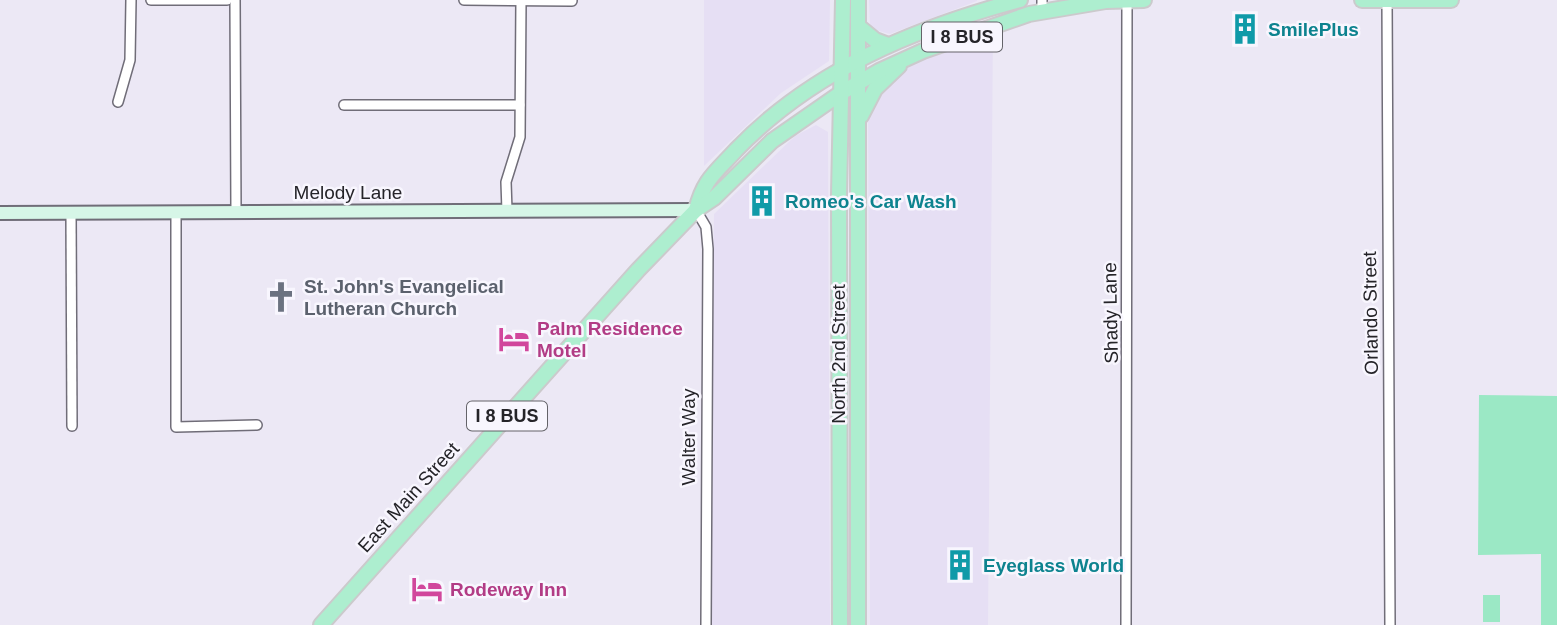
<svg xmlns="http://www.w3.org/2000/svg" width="1557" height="625" viewBox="0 0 1557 625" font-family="Helvetica,sans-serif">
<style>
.built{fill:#e6dff4}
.green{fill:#9be8c5}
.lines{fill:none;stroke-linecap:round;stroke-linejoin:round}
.street-casing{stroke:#706d78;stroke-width:12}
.secondary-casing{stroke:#706d78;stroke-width:16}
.primary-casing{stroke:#cbcacc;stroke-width:18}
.street{stroke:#fff;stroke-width:9}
.secondary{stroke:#d6f6e7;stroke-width:12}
.primary{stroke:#adeecf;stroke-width:14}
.labels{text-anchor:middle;stroke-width:5;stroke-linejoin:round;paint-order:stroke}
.shield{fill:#f8f6fe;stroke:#646369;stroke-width:2}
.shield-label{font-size:18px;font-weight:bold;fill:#252429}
.culture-label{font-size:19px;font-weight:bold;fill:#0d838f;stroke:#f8f6fe;text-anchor:start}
.street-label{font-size:19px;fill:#252429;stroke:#f8f6fe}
.worship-label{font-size:19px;font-weight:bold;fill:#5b616d;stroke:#f8f6fe;text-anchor:start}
.hotel-label{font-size:19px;font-weight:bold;fill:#b23c85;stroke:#f8f6fe;text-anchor:start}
</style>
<rect width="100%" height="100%" fill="#ece8f5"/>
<g class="built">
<polygon points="704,0 830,0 829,61 781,93 704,166"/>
<polygon points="869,0 977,0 977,1 890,34 875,30 870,25"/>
<polygon points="993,34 988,625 870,625 868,94 890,72"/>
<polygon points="816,125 828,132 830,625 711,625 714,214 795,136"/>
</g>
<g class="green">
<polygon points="1479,395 1557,396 1557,625 1541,625 1541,554 1478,555"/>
<rect x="1483" y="595" width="17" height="27"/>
</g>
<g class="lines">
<defs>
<g id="street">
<polyline points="151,0 227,0"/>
<polyline points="235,0 236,212"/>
<polyline points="464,0 572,1"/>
<polyline points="1387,0 1390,625"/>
<polyline points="1042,11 1042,0"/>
<polyline points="118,102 130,60 131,0"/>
<polyline points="344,105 520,105"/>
<polyline points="696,210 706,227 708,249 706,625"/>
<polyline points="507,211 506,182 520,137 521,0"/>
<polyline points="71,213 72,426"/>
<polyline points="176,213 176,427 257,425"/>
<polyline points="1126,625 1127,0"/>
</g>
<polyline id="secondary" points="0,213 696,210"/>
<g id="primary">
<polyline points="858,0 858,625"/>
<polyline points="1362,0 1451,0"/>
<polyline points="858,26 875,40 888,45"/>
<polyline points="861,116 875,89 899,66"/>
<path d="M696,210c8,-31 19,-37 40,-60 77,-80 179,-122 284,-150"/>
<polyline points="321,625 638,270 696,210 714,198 772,141 841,93 879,71 923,51 1029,14 1106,1 1144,0"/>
<polyline points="840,625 839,195 843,0"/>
</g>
</defs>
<use href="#street" class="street-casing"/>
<use href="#secondary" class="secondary-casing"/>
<use href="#primary" class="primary-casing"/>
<use href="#street" class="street"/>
<use href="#secondary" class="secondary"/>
<use href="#primary" class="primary"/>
</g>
<defs>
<symbol id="building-bare" viewBox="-9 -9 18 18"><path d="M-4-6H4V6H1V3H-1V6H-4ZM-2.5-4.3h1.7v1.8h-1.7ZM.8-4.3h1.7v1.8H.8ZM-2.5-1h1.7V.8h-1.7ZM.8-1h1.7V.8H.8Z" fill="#0f9aa8" stroke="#f8f6fe" stroke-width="2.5" paint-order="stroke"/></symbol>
<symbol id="church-bare" viewBox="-9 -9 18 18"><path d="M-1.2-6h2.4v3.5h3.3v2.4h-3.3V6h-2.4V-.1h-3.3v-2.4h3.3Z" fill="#6b7280" stroke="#f8f6fe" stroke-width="2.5" paint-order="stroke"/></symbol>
<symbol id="hotel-bare" viewBox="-9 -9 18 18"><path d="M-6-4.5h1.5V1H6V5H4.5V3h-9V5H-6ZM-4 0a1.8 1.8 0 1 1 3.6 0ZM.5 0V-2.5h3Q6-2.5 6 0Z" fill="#d1479c" stroke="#f8f6fe" stroke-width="2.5" paint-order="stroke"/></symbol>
</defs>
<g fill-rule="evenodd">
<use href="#building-bare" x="1223" y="7" width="44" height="44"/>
<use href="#building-bare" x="740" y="179" width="44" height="44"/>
<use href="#church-bare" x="259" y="275" width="44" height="44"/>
<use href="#hotel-bare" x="492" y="317" width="44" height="44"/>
<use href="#building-bare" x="938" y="543" width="44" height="44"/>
<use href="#hotel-bare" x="405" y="567" width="44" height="44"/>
</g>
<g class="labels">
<g class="shield">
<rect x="922" y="22.5" width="80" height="29" rx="5"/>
<rect x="467" y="401.5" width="80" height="29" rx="5"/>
</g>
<g class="shield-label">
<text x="962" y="43">I 8 BUS</text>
<text x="507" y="422">I 8 BUS</text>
</g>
<g class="culture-label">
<text x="1268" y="36">SmilePlus</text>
<text x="785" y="208">Romeo's Car Wash</text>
<text x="983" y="572">Eyeglass World</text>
</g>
<g class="street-label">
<text x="348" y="199">Melody Lane</text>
<text transform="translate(1110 313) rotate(-91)" y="7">Shady Lane</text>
<text transform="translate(1370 313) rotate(-91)" y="7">Orlando Street</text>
<text transform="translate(838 354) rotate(-90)" y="7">North 2nd Street</text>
<text transform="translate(688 437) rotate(-90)" y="7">Walter Way</text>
<text transform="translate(408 497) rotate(-48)" y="7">East Main Street</text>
</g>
<g class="worship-label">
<text x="304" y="293">St. John's Evangelical<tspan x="304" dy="22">Lutheran Church</tspan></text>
</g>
<g class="hotel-label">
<text x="537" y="335">Palm Residence<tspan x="537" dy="22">Motel</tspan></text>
<text x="450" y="596">Rodeway Inn</text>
</g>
</g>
</svg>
